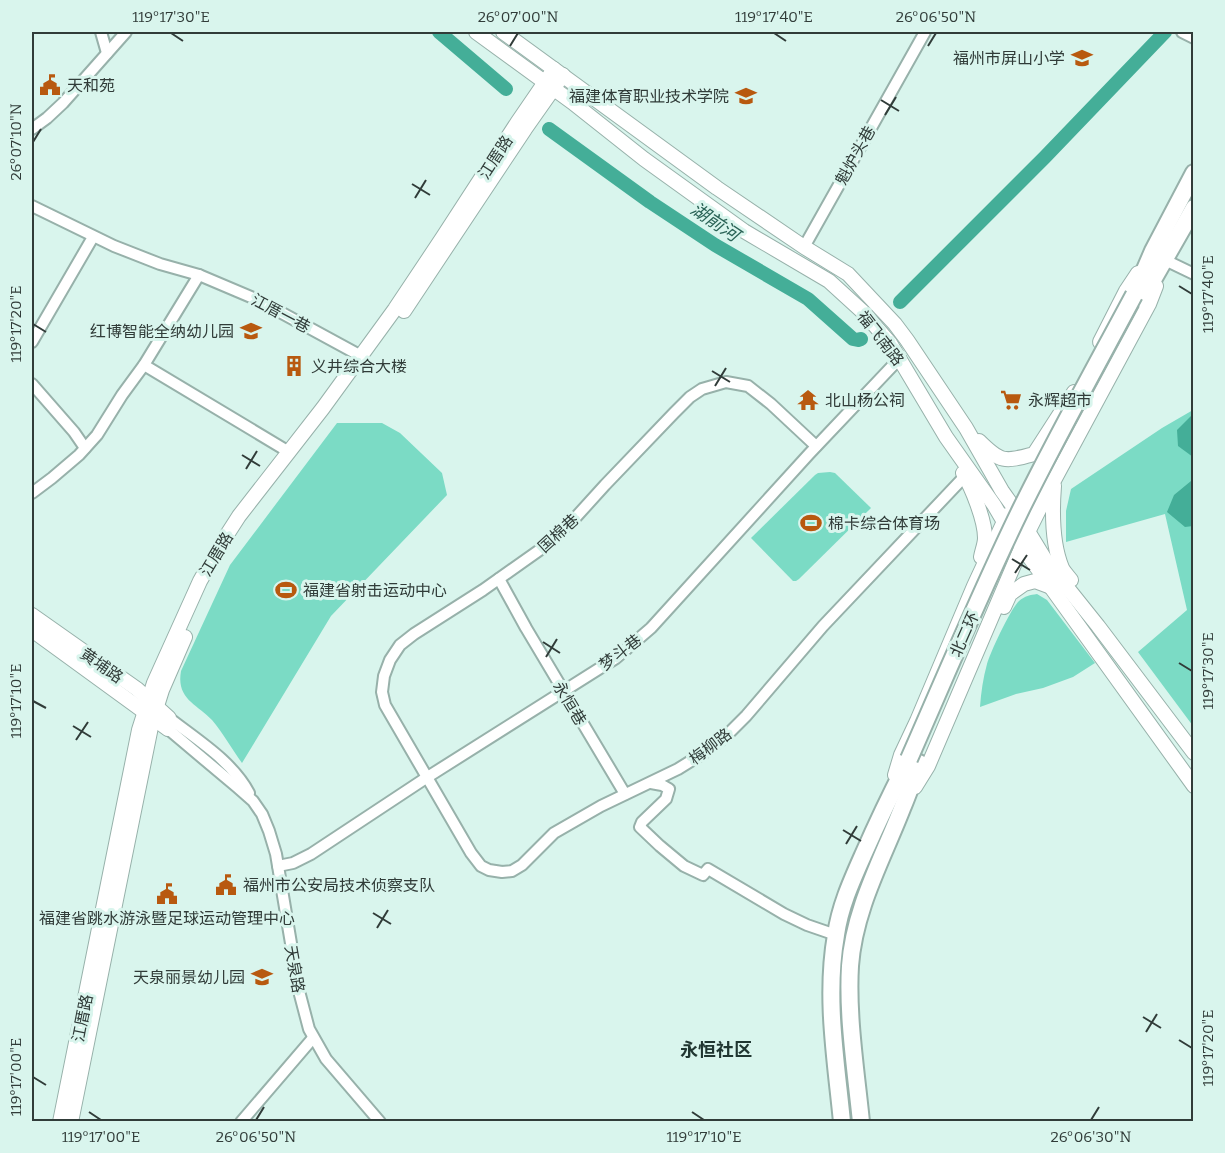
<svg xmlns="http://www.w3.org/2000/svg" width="1225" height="1153" viewBox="0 0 1225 1153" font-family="Bitter,'Noto Sans SC',serif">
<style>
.green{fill:#7bdbc5}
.water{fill:#44ae98}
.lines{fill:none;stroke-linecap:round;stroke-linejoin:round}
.river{stroke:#44ae98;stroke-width:14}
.minor-casing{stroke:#97b1aa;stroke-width:14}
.major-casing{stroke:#97b1aa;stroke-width:16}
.highway-casing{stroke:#97b1aa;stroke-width:20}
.minor{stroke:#fff;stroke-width:10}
.major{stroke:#fff;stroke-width:14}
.highway{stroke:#fff;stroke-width:16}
.highway-bridge-casing{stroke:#97b1aa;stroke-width:20;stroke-linecap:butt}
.highway-bridge{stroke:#fff;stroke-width:16}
.ticks{fill:none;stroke:#313c39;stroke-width:2}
.labels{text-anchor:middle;stroke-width:6;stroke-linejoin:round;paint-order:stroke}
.poi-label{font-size:16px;fill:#313c39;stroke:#d9f5ed;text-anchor:start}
.street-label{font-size:16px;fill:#313c39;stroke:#d9f5ed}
.water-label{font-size:18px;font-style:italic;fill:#2a6356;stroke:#d9f5ed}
.neighbourhood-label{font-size:18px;font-weight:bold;fill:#203631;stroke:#d9f5ed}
.neatline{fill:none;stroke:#313c39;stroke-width:2}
.ticks-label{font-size:15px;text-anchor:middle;fill:#313c39}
</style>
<rect width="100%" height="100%" fill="#d9f5ed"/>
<g class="green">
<polygon points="1193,410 1193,726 1138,652 1187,610 1165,514 1066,542 1066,511 1071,489 1162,428"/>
<path d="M337,423h45l18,10 42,40 5,22 -116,121 -89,147c-10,-14 -19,-30 -30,-43 -15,-16 -36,-21 -31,-49l49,-106z"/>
<polygon points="830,472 835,473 871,508 799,579 796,581 793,581 751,538 815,475 818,473"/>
<path d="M1037,594l10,6 48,63 -22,14 -30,11 -27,6 -36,13c1,-14 3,-29 7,-43 3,-11 24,-56 32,-63 6,-5 11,-6 18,-7z"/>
</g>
<g class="water">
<polygon points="1193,414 1193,457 1178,446 1177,430"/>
<polygon points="1193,473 1193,526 1185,527 1167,512 1174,495 1191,481"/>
</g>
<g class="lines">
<g class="river">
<polyline points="439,32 506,89"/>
<polyline points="549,129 650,202 715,245 808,299 853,339 858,340 861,339"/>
<polyline points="900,302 1045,157 1165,32"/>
</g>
<defs>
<g id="minor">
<polyline points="101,32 107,53"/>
<polyline points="1182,32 1194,38"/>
<polyline points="32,129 47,118 63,103 126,32"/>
<polyline points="32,206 114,246 160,264 199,275 258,300 361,356"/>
<polyline points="804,247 925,32"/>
<polyline points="1167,261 1194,274"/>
<polyline points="32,342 93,237"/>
<polyline points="144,365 289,452"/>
<polyline points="32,384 74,432 85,448"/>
<polyline points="816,446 771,404 748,386 726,382 702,389 690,397 674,413 605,485 576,517 541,549 483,590 414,634 400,645 390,660 384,676 382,692 385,705 471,853 481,866 489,870 502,872 512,871 522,865 554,833 601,806 678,769 707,751 727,735 746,716 823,626 965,476"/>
<polyline points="32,493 52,478 79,455 97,435 122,395 144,365 199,275"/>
<polyline points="499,579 526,628 625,794"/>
<path d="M169,718c28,22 63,43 80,75"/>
<polyline points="168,729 237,787 253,801 262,814 269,831 276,854 299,991 309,1029 326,1059 380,1122"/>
<polyline points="651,783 662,785 669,789 666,799 642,822 640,827 660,846 684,866 703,875 708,869 784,914 807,925 836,935"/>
<polyline points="278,866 293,863 311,854 426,778 616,658 651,628 809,454 899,359"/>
<polyline points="241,1122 313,1038"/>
</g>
<g id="major">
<polyline points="476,32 572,102 644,159 744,231 829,281 863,312 890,343 946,437 994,505 1004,522 1194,786"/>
<polyline points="503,32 717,188 804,247 848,274 895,324 907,340 966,428 1002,491 1012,505 1046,561 1098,626 1194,753"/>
<polyline points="404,311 525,129 563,75"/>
<polyline points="1100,342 1126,291 1138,273"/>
<path d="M979,441c22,22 25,21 55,13l40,-62"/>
<path d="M963,473c9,15 22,47 22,65 0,6 -3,13 -4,19"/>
<path d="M1054,486c-2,26 -2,58 8,82 2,4 6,8 9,12"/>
<polyline points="1004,607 1010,594 1024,584 1035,581 1051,587"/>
<polyline points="32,615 137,689 169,718"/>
<polyline points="32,630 168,729"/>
<polyline points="895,775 901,755 917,721 974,586 1007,515"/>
<polyline points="915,787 928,766 1028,532 1051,486 1149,304 1156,286"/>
<polyline points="60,1122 139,730 154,683 200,581 221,544 239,516 323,408 395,309 443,237 517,123 554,69"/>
<polyline points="71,1122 152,722 162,690 185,637"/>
</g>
<g id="highway">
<polyline points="1134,295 1153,251 1194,173"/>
<polyline points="1142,299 1194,208"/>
<path d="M842,1122c-6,-62 -17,-125 -6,-187 4,-29 16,-55 28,-82 14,-32 29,-63 45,-94"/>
<path d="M861,1122c-5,-50 -14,-106 -11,-156 4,-57 33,-108 53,-160 6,-14 11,-29 16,-43"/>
</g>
</defs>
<use href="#minor" class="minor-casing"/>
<use href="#major" class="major-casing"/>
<use href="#highway" class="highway-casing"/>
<use href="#minor" class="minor"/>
<use href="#major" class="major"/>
<use href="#highway" class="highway"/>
<defs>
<path id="highway-bridge" d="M909,759c37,-84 72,-168 112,-250 36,-73 75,-143 113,-214"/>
</defs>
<use href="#highway-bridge" class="highway-bridge-casing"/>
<use href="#highway-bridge" class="highway-bridge"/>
</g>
<path class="ticks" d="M171,33l12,8M774,33l12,8M510,46l8,-13M928,46l8,-13M881,100l18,11M885,115l11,-18M33,142l8,-13M412,184l18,11M415,198l11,-18M1179,286l13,8M33,324l13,8M712,371l18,11M715,386l11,-18M242,455l18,11M246,469l11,-18M1012,559l18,11M1015,573l12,-18M543,642l17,11M546,657l11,-18M1179,663l13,8M33,701l13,7M73,726l18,11M76,740l12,-18M843,830l18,11M846,844l11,-18M373,913l18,11M377,928l11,-18M1143,1017l18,11M1146,1032l11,-18M1179,1040l13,8M33,1077l13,8M89,1112l12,8M692,1112l12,8M256,1120l8,-13M1091,1120l8,-13"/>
<defs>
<symbol id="school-bare" viewBox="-9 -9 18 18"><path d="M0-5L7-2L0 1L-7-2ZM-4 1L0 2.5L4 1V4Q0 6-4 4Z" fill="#b8590f" stroke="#d9f5ed" stroke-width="2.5" paint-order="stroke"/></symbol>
<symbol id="civic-bare" viewBox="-9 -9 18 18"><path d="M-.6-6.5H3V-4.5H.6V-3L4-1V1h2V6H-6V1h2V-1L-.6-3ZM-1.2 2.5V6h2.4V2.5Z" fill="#b8590f" stroke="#d9f5ed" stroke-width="2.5" paint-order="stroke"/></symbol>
<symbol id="university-bare" viewBox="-9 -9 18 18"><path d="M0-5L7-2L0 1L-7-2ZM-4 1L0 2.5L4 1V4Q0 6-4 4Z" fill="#b8590f" stroke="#d9f5ed" stroke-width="2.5" paint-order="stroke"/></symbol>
<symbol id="building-bare" viewBox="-9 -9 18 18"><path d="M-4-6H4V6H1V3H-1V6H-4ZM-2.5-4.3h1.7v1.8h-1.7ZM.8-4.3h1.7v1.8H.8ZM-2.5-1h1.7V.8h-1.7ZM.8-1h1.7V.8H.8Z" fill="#b8590f" stroke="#d9f5ed" stroke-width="2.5" paint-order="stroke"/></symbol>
<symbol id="temple-bare" viewBox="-9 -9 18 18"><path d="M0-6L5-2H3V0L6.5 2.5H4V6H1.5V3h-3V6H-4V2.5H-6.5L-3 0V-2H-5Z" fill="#b8590f" stroke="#d9f5ed" stroke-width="2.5" paint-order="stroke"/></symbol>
<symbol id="supermarket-bare" viewBox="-9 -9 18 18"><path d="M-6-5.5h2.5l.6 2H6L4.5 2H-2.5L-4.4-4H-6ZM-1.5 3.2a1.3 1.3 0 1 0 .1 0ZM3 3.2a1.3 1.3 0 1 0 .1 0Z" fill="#b8590f" stroke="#d9f5ed" stroke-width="2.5" paint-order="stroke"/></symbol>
<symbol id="stadium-bare" viewBox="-9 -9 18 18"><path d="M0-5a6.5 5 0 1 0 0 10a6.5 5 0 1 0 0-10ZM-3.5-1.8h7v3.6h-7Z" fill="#b8590f" stroke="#d9f5ed" stroke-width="2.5" paint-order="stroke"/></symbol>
</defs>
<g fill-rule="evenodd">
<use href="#school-bare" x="1067" y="43" width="30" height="30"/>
<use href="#civic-bare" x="35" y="70" width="30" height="30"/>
<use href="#university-bare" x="731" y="81" width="30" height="30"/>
<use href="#school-bare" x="236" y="316" width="30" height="30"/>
<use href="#building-bare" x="279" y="351" width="30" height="30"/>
<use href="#temple-bare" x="793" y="385" width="30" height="30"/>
<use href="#supermarket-bare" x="996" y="385" width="30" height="30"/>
<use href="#stadium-bare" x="796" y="508" width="30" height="30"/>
<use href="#stadium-bare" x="271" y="575" width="30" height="30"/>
<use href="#civic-bare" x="211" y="870" width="30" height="30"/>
<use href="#civic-bare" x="152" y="879" width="30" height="30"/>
<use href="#school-bare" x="247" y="962" width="30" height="30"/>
</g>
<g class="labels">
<g class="poi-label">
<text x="1065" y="64" text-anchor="end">福州市屏山小学</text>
<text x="67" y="91">天和苑</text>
<text x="729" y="102" text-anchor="end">福建体育职业技术学院</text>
<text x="234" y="337" text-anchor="end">红博智能全纳幼儿园</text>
<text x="311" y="372">义井综合大楼</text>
<text x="825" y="406">北山杨公祠</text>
<text x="1028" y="406">永辉超市</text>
<text x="828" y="529">棉卡综合体育场</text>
<text x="303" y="596">福建省射击运动中心</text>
<text x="243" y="891">福州市公安局技术侦察支队</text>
<text x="167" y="924" text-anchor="middle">福建省跳水游泳暨足球运动管理中心</text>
<text x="245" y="983" text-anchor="end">天泉丽景幼儿园</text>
</g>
<g class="street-label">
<text transform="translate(855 155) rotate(-61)" y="6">魁炉头巷</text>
<text transform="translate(495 157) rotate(-57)" y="6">江厝路</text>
<text transform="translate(281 313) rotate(28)" y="6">江厝一巷</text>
<text transform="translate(881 338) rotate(52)" y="6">福飞南路</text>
<text transform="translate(558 533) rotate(-42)" y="6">国棉巷</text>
<text transform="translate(216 554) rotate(-59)" y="6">江厝路</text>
<text transform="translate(964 634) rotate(-66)" y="6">北二环</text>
<text transform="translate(620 652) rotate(-37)" y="6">梦斗巷</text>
<text transform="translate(102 665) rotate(35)" y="6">黄埔路</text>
<text transform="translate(570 703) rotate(59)" y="6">永恒巷</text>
<text transform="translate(710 746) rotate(-37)" y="6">梅柳路</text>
<text transform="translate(295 969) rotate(80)" y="6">天泉路</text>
<text transform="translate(82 1018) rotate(-79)" y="6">江厝路</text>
</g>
<g class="water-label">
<text transform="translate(715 222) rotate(34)" y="6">湖前河</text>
</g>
<g class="neighbourhood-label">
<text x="716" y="1056">永恒社区</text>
</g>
</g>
<rect width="1225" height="1153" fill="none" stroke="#d9f5ed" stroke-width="66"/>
<rect x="33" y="33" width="1159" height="1087" class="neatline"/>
<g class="ticks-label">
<text x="171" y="22">119°17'30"E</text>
<text x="518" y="22">26°07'00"N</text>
<text x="774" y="22">119°17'40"E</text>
<text x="936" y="22">26°06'50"N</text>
<text transform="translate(16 142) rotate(-90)" y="5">26°07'10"N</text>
<text transform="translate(1208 294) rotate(-90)" y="5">119°17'40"E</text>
<text transform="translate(16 324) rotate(-90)" y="5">119°17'20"E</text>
<text transform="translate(1208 671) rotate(-90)" y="5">119°17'30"E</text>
<text transform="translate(16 701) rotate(-90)" y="5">119°17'10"E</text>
<text transform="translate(1208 1048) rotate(-90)" y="5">119°17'20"E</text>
<text transform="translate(16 1077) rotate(-90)" y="5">119°17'00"E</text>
<text x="101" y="1142">119°17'00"E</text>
<text x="256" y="1142">26°06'50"N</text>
<text x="704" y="1142">119°17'10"E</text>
<text x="1091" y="1142">26°06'30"N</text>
</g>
</svg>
